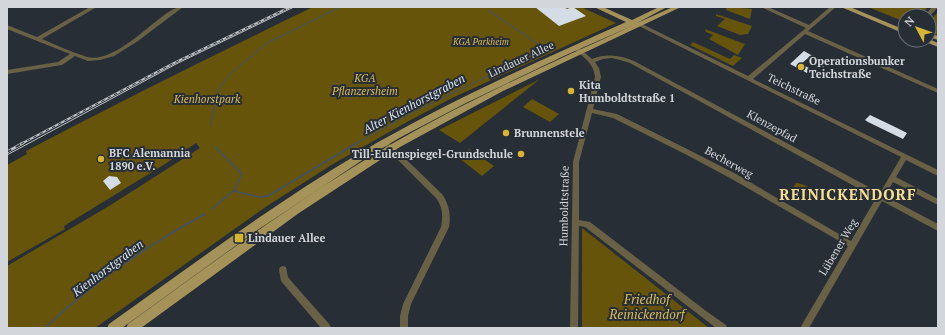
<svg xmlns="http://www.w3.org/2000/svg" width="945" height="335" viewBox="0 0 945 335" font-family="'PT Serif',serif">
<style>
.green{fill:#66540a}
.lines{fill:none;stroke-linecap:round;stroke-linejoin:round}
.stream-far1{stroke:#3f526c;stroke-width:1}
.stream{stroke:#3f526c;stroke-width:1.5}
.building{fill:#d4dce5}
.minor{fill:#696145;fill-rule:evenodd}
.major{fill:#a49258;fill-rule:evenodd}
.tram{stroke:#bbbfc4;stroke-width:1}
.rail-far1-casing{stroke:#bbbfc4;stroke-width:2}
.rail-casing{stroke:#bbbfc4;stroke-width:3}
.rail-far1{stroke:#282e35;stroke-width:1;stroke-dasharray:3.5;stroke-linecap:butt}
.rail{stroke:#282e35;stroke-width:1.5;stroke-dasharray:5;stroke-linecap:butt}
.poi-dot{fill:#d7b434;stroke:#282e35;stroke-width:1.5}
.labels{text-anchor:middle;stroke-width:4;stroke-linejoin:round;paint-order:stroke}
.far-park-label{font-size:9px;font-style:italic;fill:#dbbe58;stroke:#282e35}
.street-label{font-size:11px;fill:#d3d7db;stroke:#282e35}
.poi-label{font-size:11px;font-weight:bold;fill:#d3d7db;stroke:#282e35;text-anchor:start}
.park-label{font-size:11px;font-style:italic;fill:#dbbe58;stroke:#282e35}
.water-label{font-size:12px;font-style:italic;fill:#d9e5f5;stroke:#282e35}
.near-park-label{font-size:13px;font-style:italic;fill:#dbbe58;stroke:#282e35}
.district-label{font-size:15px;font-weight:bold;letter-spacing:1px;fill:#f8e093;stroke:#282e35}
</style>
<rect width="100%" height="100%" fill="#282e35"/>
<g class="green">
<path d="M313,7h268l35,16 -164,75 -47,25 -72,41 -66,42 -172,122h-88v-62l102,-60 91,-58 -4,-5 -31,21 -101,62 1,3 -58,33v-97l20,-11 -1,-3c95,-50 190,-97 287,-144z"/>
<polygon points="727,7 752,9 750,19 726,10"/>
<polygon points="868,7 928,7 919,16 905,16 905,22"/>
<polygon points="938,12 938,35 929,32 929,22"/>
<polygon points="716,14 752,26 748,34 740,35 717,26 725,19 716,16"/>
<polygon points="705,29 742,43 745,44 738,55 709,39 713,35 706,32"/>
<polygon points="693,42 730,59 734,55 742,58 733,66 690,45"/>
<polygon points="540,79 460,143 439,130"/>
<polygon points="532,99 559,114 550,122 523,107"/>
<polygon points="469,149 494,166 482,176 459,158"/>
<path d="M796,183c10,1 19,7 19,18l-23,-12z"/>
<polygon points="582,228 709,328 582,328"/>
</g>
<g class="lines">
<g class="stream-far1">
<polyline points="210,126 219,89 229,75 267,43 340,7"/>
<polyline points="355,144 413,112 542,50 541,46 488,10"/>
</g>
<g class="stream">
<polyline points="234,191 259,197 268,196 357,143"/>
<polyline points="212,209 234,190 242,174 215,147"/>
<path d="M45,328c47,-45 103,-83 160,-114"/>
</g>
</g>
<g class="building">
<polygon points="535,7 564,7 567,9 573,7 586,16 559,26"/>
<polygon points="804,51 811,55 828,63 823,67 808,58 801,64 811,69 807,73 790,64"/>
<polygon points="870,115 893,126 907,133 903,139 868,122 865,120"/>
<polygon points="109,176 117,177 121,183 110,190 103,181"/>
</g>
<g class="lines">
<g class="minor">
<path d="M90,7l5,1 -53,31c14,6 30,13 45,18 23,6 55,-25 72,-38 7,-5 14,-12 24,-12l-45,34 -24,15 -14,4 -12,1 -13,-5 -13,9 -55,9v-4l51,-8 12,-8 -63,-25v-4l30,12z"/>
<path d="M761,7h7l41,18 21,-18h6l-28,24 130,58v4l-133,-59 -52,45 185,91v6l-32,-16 -10,17 42,22v6l-45,-23 -8,14 53,28v7l-56,-30 -73,127h-9l48,-82 -118,-68 -45,-24 -72,-36 -21,-5 -13,49v58l11,2 116,89 20,14 1,3h-11l-131,-101 -6,-1 -1,102h-8l3,-166 22,-85c-1,-13 -11,-20 -21,-28v-2h4l14,12c15,-6 28,-4 42,2l246,132 21,-36 -264,-132 3,-2 2,1 106,52 58,-48zM612,58l8,2 10,3 246,135 -25,43 -115,-67 -47,-24 -72,-36 -24,-5 8,-32 -2,-9 -4,-6 8,-3z"/>
<polygon points="932,7 938,7 929,17 929,16 924,16"/>
<path d="M383,141h4l55,53c7,10 9,21 7,33l-38,77 -3,12v12h-8v-12l3,-12 38,-77c2,-10 2,-20 -5,-29l-53,-53 -1,-2z"/>
<polygon points="283,266 286,267 288,277 292,282 330,325 331,328 321,328 281,281 279,270 280,267"/>
</g>
<g class="major">
<path d="M594,7h9l29,13 27,-13h8l-30,16 36,-16h8l-178,84 -103,56 -101,66 -158,115h-15l2,-4c87,-63 174,-128 267,-182 77,-44 158,-80 239,-117l-68,30 -100,48 -65,34 -37,22 -108,72 -134,97h-15l2,-4c82,-58 163,-119 249,-170 86,-51 177,-91 268,-132z"/>
<polygon points="841,7 850,7 905,30 905,34"/>
<polygon points="929,33 938,36 938,40 929,37"/>
<polygon points="929,39 938,43 938,47 921,40"/>
</g>
<polyline class="tram" points="7,155 176,64 294,7"/>
<defs>
<polyline id="rail-far1" points="21,144 174,63 290,7"/>
<polyline id="rail" points="7,152 23,143"/>
</defs>
<use href="#rail-far1" class="rail-far1-casing"/>
<use href="#rail" class="rail-casing"/>
<use href="#rail-far1" class="rail-far1"/>
<use href="#rail" class="rail"/>
</g>
<g class="poi-dot">
<circle cx="801" cy="67" r="4"/>
<circle cx="571" cy="91" r="4"/>
<circle cx="506" cy="133" r="4"/>
<circle cx="521" cy="154" r="4"/>
<circle cx="101" cy="159" r="4"/>
<rect x="234" y="233" width="10" height="10" rx="2"/>
</g>
<g class="labels">
<g class="far-park-label">
<text x="481" y="45">KGA Parkheim</text>
</g>
<g class="street-label">
<text transform="translate(521 59) rotate(-25)" y="4">Lindauer Allee</text>
<text transform="translate(794 89) rotate(26)" y="4">Teichstraße</text>
<text transform="translate(772 126) rotate(29)" y="4">Klenzepfad</text>
<text transform="translate(729 162) rotate(29)" y="4">Becherweg</text>
<text transform="translate(564 206) rotate(-89)" y="4">Humboldtstraße</text>
<text transform="translate(838 247) rotate(-59)" y="4">Lübener Weg</text>
</g>
<g class="poi-label">
<text x="809" y="65">Operationsbunker<tspan x="809" dy="13">Teichstraße</tspan></text>
<text x="579" y="89">Kita<tspan x="579" dy="13">Humboldtstraße 1</tspan></text>
<text x="514" y="137">Brunnenstele</text>
<text x="109" y="157">BFC Alemannia<tspan x="109" dy="13">1890 e.V.</tspan></text>
<text x="513" y="158" text-anchor="end">Till-Eulenspiegel-Grundschule</text>
<text x="248" y="242">Lindauer Allee</text>
</g>
<g class="park-label">
<text x="365" y="82">KGA<tspan x="365" dy="13">Pflanzersheim</tspan></text>
<text x="207" y="103">Kienhorstpark</text>
</g>
<g class="water-label">
<text transform="translate(414 104) rotate(-28)" y="4">Alter Kienhorstgraben</text>
<text transform="translate(108 268) rotate(-37)" y="4">Kienhorstgraben</text>
</g>
<g class="near-park-label">
<text x="647" y="304">Friedhof<tspan x="647" dy="15">Reinickendorf</tspan></text>
</g>
<g class="district-label">
<text x="848" y="200">REINICKENDORF</text>
</g>
</g>
<rect width="945" height="335" fill="none" stroke="#d3d7db" stroke-width="16"/>
<g transform="translate(917 28) rotate(311)"><circle r="19" fill="#282e35" stroke="#6c7277"/>
<path d="M0-3L7 15L0 10L-7 15Z" fill="#d7b434"/>
<text y="-6" font-size="11" font-weight="bold" text-anchor="middle" fill="#d3d7db">N</text>
</g>
</svg>
